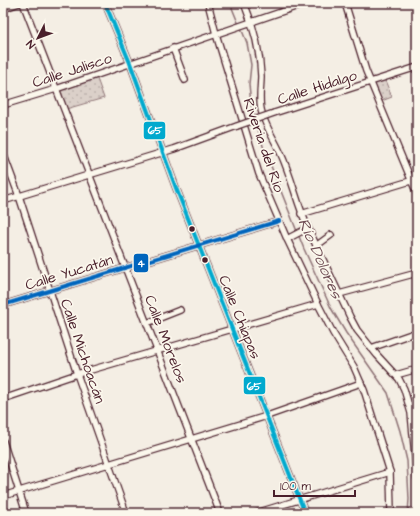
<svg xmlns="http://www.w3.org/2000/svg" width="420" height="516" viewBox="0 0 420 516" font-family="'Architects Daughter',sans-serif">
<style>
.park{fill:url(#park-dots);stroke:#92787a}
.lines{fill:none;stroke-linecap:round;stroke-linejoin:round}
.stream{stroke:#8d7174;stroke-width:1.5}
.street-casing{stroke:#4a1f2b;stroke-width:8}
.street{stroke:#fbf7ec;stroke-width:5.5}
.street-bridge-casing{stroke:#4a1f2b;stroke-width:8;stroke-linecap:butt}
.street-bridge{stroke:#fbf7ec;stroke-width:5.5}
.bus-1-casing{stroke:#fbf7ec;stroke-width:7}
.bus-2-casing{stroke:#fbf7ec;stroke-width:7}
.bus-1{stroke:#00a9ce;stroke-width:4}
.bus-2{stroke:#0065bd;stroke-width:4}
.bus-dot{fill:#4a1f2b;stroke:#fbf7ec;stroke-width:1.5}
.labels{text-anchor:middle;stroke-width:3.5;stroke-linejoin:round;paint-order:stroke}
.street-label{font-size:15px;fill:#4a1f2b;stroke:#fbf7ec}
.water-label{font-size:16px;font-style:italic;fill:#714f56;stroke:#fbf7ec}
.line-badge{stroke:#fbf7ec;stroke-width:1.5}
.badge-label{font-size:11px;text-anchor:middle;font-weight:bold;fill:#fff}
</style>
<defs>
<pattern id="park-dots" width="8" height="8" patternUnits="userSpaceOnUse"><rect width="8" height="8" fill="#dbd0c9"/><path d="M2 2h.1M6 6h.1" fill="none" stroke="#bdb2ad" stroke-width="1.8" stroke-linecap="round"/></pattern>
</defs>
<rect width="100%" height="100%" fill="#f4eee4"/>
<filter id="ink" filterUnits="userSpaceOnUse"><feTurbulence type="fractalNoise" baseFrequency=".025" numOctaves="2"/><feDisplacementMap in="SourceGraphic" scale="8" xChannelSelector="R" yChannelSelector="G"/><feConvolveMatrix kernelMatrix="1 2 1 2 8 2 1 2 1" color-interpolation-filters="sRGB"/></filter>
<g filter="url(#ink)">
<g class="park">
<polygon points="96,76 104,98 66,109 58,90"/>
<polygon points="384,78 392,97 379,102 371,82"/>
</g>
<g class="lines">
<g class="stream">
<polyline points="230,3 239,25"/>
<polyline points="241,28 247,43 251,65 249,84 251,104 255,118"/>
<polyline points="256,122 263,146 304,249 331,308 346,333 388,393 400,431 407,461 409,499 408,513"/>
</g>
<defs>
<g id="street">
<polyline points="23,3 220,513"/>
<polyline points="105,3 130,63 176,188 305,513"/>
<polyline points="208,3 216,34 259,174 287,239 318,304 333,333 354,367 364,390 390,472 391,513"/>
<path d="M244,3c10,24 16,47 17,73 0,12 -3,26 1,37 4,15 13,27 19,41 11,24 16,50 27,74l42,89 7,13 20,25 22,24 5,10 7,24 6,65"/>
<polyline points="345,3 366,71 417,194"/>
<polyline points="3,9 19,3"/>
<polyline points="173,48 185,80"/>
<polyline points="3,105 56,89 307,3"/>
<polyline points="274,113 417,67"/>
<polyline points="3,153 19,196 77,374 126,513"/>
<polyline points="3,201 174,149 237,126"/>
<polyline points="301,214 417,179"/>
<polyline points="287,239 308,228"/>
<polyline points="316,246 331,235"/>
<polyline points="339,294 417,273"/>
<polyline points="3,305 279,221"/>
<polyline points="147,323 180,310"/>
<polyline points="371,348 417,332"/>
<polyline points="396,375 417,369"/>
<polyline points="3,399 77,374 318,304"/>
<polyline points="3,441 26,513"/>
<polyline points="3,496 267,416 361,383"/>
<polyline points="256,513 390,472"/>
</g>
</defs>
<use href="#street" class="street-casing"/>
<use href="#street" class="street"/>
<defs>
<polyline id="street-bridge" points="237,126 274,113"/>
</defs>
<use href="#street-bridge" class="street-bridge-casing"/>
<use href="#street-bridge" class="street-bridge"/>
<defs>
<polyline id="bus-1" points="105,3 130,63 176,188 305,513"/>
<polyline id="bus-2" points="3,305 279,221"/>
</defs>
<use href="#bus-1" class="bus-1-casing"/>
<use href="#bus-2" class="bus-2-casing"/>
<use href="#bus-1" class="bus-1"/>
<use href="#bus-2" class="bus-2"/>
</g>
</g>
<g class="bus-dot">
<circle cx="192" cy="229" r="3.5"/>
<circle cx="205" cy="260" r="3.5"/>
</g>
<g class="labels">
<g class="street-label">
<text transform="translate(72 70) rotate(-18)" y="5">Calle Jalisco</text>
<text transform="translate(317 87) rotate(-18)" y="5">Calle Hidalgo</text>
<text transform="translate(264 145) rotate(71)" y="5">Riveria del Río</text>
<text transform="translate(69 272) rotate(-17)" y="5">Calle Yucatán</text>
<text transform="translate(240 317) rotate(68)" y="5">Calle Chiapas</text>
<text transform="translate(166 339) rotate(69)" y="5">Calle Morelos</text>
<text transform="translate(83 351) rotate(71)" y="5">Calle Michoacán</text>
</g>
<g class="water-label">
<text transform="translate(321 258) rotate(66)" y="6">Río Dolores</text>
</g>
</g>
<g class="line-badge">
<rect x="143" y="121" width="23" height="19" rx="4" fill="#00a9ce"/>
<rect x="133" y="253" width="16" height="20" rx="4" fill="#0065bd"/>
<rect x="243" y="376" width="23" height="19" rx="4" fill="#00a9ce"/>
</g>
<g class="badge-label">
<text x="155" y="134">65</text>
<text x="141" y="267">4</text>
<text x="254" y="390">65</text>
</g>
<rect width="420" height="516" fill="none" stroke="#fbf7ec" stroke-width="16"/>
<rect x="8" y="8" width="404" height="500" fill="none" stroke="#4a1f2b" stroke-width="1.5" filter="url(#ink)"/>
<g transform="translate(38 38) rotate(228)" stroke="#fbf7ec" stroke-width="3" paint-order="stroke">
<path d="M0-3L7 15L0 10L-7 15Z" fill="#4a1f2b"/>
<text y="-6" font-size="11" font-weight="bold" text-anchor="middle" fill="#4a1f2b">N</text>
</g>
<path d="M274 490v6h81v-6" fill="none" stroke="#4a1f2b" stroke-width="2"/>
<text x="280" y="490" font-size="12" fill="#4a1f2b" stroke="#fbf7ec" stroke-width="3" paint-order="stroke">100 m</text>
</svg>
